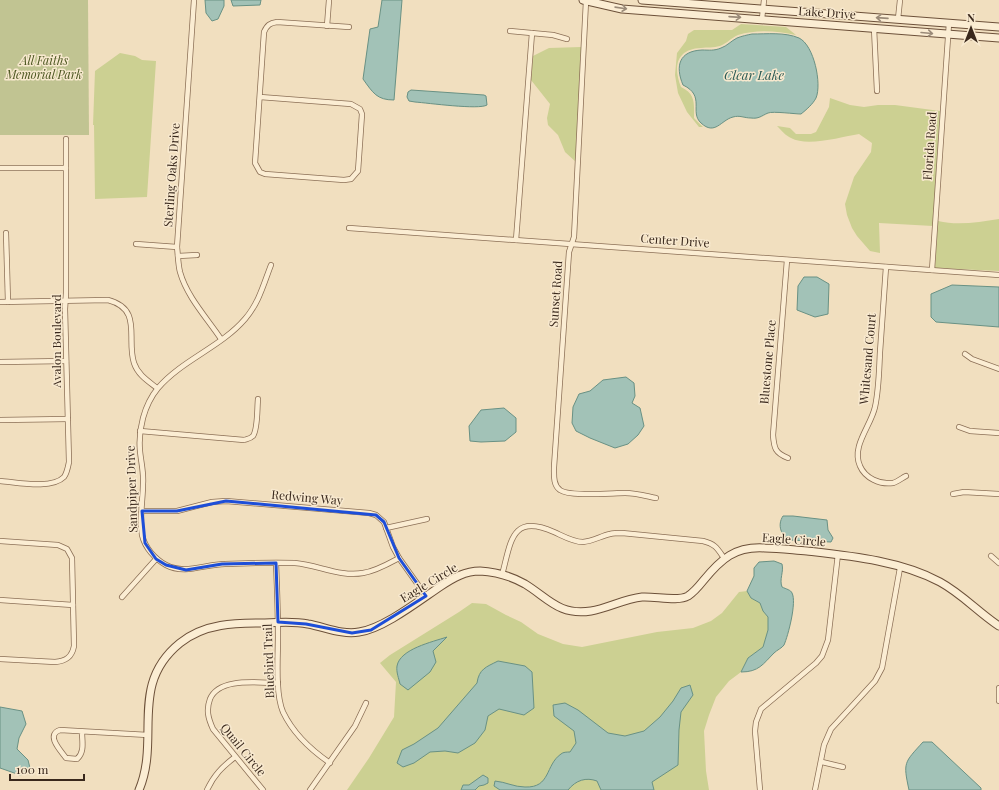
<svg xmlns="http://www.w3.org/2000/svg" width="999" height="790" viewBox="0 0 999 790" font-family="'Playfair Display',serif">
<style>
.green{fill:#ccd092}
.cemetery{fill:#c1c492}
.water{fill:#a2c2b7;stroke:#699184}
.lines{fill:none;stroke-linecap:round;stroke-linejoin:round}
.street-casing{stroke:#8b6f56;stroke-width:6}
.secondary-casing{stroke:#6c5039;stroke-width:9}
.street{stroke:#fbedd3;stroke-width:4.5}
.secondary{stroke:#fbedd3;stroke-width:7}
.oneway{stroke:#9a8a78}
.marked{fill:none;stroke:#1d4ed8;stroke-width:3;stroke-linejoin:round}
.labels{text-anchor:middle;stroke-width:3;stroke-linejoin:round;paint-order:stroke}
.street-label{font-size:12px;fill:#39281c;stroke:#f8e9cf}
.park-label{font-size:12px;font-style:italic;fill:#4d5721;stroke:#f8e9cf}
.water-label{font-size:13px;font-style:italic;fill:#2a5a54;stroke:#f8e9cf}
</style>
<rect width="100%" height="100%" fill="#f1dfbf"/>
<g class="green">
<path d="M741,24l45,3 10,8c-19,-4 -39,-6 -58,0 -7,3 -12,9 -18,11 -7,2 -12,1 -19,2 -25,1 -28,19 -20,39 15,7 13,17 13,31l9,9h-4l-12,-15 -9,-19 -3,-18 2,-22 9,-12 2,-7 6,-4h38z"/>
<polygon points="581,47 581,51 576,162 565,152 558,135 548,125 547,118 550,104 531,80 533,56 549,48"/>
<polygon points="120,53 135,56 142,60 156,61 147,197 95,199 94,125 93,125 95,71"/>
<path d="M830,98l20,7 14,2 14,-2h17l45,6 -7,115 -54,-3 1,30 -10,-2 -13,-15 -5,-8 -5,-13 -2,-11 9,-27 17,-25 1,-9 -13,-9c-18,3 -52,13 -68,4 -5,-2 -10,-8 -14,-12l13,2 6,6h15l5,-2 13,-25z"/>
<path d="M999,219v52l-64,-3 3,-47c20,5 41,1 61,-2z"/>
<polygon points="747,591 751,598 760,603 763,611 768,617 768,630 763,647 748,658 741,672 729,681 716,697 709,715 704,731 706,771 709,790 347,790 369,758 394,717 396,682 380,663 390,655 459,612 472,603 486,604 506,615 521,622 538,634 563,644 582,647 657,632 693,628 711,621 722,613 739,592"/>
</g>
<polygon class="cemetery" points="0,0 88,0 89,135 0,135"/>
<g class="water">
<polygon points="205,0 224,0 224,6 218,19 212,21 206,13"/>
<polygon points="231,0 261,0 260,5 233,6"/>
<path d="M382,0h20l-8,100c-17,0 -21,-7 -31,-21l7,-50 8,-2z"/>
<path d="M752,34c15,0 33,-2 47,4 15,7 23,46 17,60 -3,6 -10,12 -15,16 -6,0 -28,-3 -33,-1 -7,3 -9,6 -17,5 -7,0 -11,-3 -18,-1 -12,3 -18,19 -32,6 -12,-11 5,-27 -18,-38 -8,-19 -4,-34 19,-35 7,0 12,1 19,-2 6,-2 10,-7 16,-10 5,-2 10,-3 15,-4z"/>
<path d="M411,90l73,5 2,1 1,9c-8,5 -59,-2 -72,-3l-6,-1 -2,-4 1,-5z"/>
<polygon points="804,277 817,277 829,284 828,314 815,317 797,310 798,286"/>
<polygon points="952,285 999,287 999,327 936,322 931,317 931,294"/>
<polygon points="626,377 634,383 635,396 632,403 640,408 644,426 638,435 628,444 615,448 590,438 576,431 572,423 573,407 579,394 590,391 603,380"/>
<polygon points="504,408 516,418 516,432 505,441 481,442 470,441 469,426 481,410"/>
<path d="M783,516h10l34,4 1,10 5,8 -2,4 -41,-2c-9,-4 -13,-15 -7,-24z"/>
<path d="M774,561l8,3c2,8 -3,15 0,23 4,2 9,3 10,6 5,9 -4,43 -8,52 -2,3 -7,5 -10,8 -11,11 -15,19 -33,19l7,-14 15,-11 5,-17v-13l-5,-6 -3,-8 -9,-5 -4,-7 7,-15v-8l5,-6z"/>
<path d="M447,637l-14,14 3,11 -6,10 -22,18 -8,-6c-1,-5 -4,-12 -3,-18 3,-17 35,-24 50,-29z"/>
<path d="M498,661l27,5 7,6 2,36 -10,7 -25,-6 -11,7 -3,14 -10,13 -17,10 -13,-2 -15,1 -16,11 -11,4 -6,-4 5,-13 12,-6 24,-16 39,-45c2,-14 9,-16 21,-22z"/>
<path d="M690,685l3,10 -12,17 -2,18 -1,35 -26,17 2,8h-53l-4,-9c-11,-4 -21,-1 -29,9h-68l-6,-4 1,-5c11,1 19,6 30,6 26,1 20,-22 36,-33 2,-2 6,-2 9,-2l6,-9 -2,-12 -20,-15 -1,-11 12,-2 13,7 30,23 17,3 19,-5 16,-14 13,-16 8,-13z"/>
<polygon points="0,707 22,711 26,724 19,738 17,749 28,760 31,772 20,775 0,768"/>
<path d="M923,742h9l49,46v2h-72c-6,-28 -5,-27 14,-48z"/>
<polygon points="483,775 488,778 488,783 484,785 479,786 475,790 461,790 463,785 469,785"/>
</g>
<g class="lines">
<defs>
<g id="street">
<path d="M194,0l-17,247c1,8 1,17 3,25 7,25 27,46 41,67"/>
<path d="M586,1l-12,236 -5,15 -15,215c0,8 -1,18 6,23 9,7 52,3 65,3 11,0 21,3 31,5"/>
<polyline points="762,19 764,0"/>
<polyline points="898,19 900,0"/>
<polyline points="327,26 329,0"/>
<polyline points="874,28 877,91"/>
<polyline points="510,31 553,35 567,39"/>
<path d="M260,97l91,7 9,5 2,5 -4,57 -7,8 -7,1 -79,-6 -5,-2 -5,-9 9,-131c3,-7 6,-9 13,-10l72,5"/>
<polyline points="0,168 66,168"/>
<polyline points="349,228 999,275"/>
<polyline points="6,233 8,302"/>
<polyline points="516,240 532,33"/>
<polyline points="136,244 177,247"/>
<polyline points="178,256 197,255"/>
<path d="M787,260l-14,175c1,13 2,18 15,23"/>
<path d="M271,265c-7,18 -12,38 -26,54 -24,28 -63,41 -87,69 -14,17 -20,42 -18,63 1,11 4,22 3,33 0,16 -4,35 -1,51 3,13 13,24 24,30 19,10 39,-1 59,-1 23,-1 47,-2 70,-1 23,2 45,14 68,10 13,-2 25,-9 36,-15"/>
<path d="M886,267c-2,29 -4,57 -6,85 -1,18 -1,37 -5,55 -4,19 -24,39 -15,59 5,12 20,19 33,17 4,-1 9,-5 13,-7"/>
<polyline points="932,270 949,23"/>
<path d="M0,302l108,-2c35,9 18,39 26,63 4,12 14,18 23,25"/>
<polyline points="965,354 972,359 999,369"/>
<polyline points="0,362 66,361"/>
<polyline points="0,420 68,419"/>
<polyline points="959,427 970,431 999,433"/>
<path d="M140,431l104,9c3,-1 6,-1 9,-4 5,-7 4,-28 5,-37"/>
<path d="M0,481c16,1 51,9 64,-4 3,-4 4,-10 5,-15l-4,-153 1,-16v-154"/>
<polyline points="953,494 964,492 999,494"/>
<polyline points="142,511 177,511 212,502 226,501 369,513 376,515 384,522 393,547 399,558 426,596"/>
<polyline points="386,528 427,519"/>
<path d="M0,541l58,4 9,4 5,9 2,88c-2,11 -8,15 -19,16l-55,-3"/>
<polyline points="991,556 999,563"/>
<path d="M276,563c1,24 2,49 2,73 0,21 -3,57 5,76 10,21 28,38 47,51"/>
<path d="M502,575c9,-33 9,-62 52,-43 9,4 19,10 29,10 10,-1 18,-6 27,-8 4,-1 8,-1 12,-1l81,8c12,3 14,7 21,17"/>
<polyline points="122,597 156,559"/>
<polyline points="0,600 73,605"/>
<polyline points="999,688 999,701"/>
<path d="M82,732c0,9 3,20 -5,27l-11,-1c-5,-7 -21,-23 -6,-28l88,5"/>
<polyline points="822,762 843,767"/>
<path d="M207,790c7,-15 15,-23 28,-33"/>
<path d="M263,790l-50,-61c-5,-11 -7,-19 -3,-30 9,-22 48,-16 68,-16"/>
<polyline points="310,790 355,726 366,703"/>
<polyline points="760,790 755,731 756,722 761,709 816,663 822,656 828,640 838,554"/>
<polyline points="815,790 824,745 831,729 875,681 882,668 900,568"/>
</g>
<g id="secondary">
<polyline points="583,0 622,9 999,38"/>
<polyline points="642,0 999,27"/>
<path d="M139,790c22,-52 -11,-105 41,-147 25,-20 55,-20 85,-20 14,-1 29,-2 43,1 17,3 34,11 51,8 24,-3 61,-32 82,-46 12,-8 24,-15 39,-15 16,1 31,5 45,13 23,14 34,32 66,27 17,-3 33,-12 51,-14 13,-1 36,5 46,-1 6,-4 11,-10 15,-15 18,-22 32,-35 62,-33 14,0 28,2 42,3 44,5 94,10 133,31 22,12 38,30 59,44"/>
</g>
</defs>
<use href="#street" class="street-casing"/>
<use href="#secondary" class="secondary-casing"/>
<use href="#street" class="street"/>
<use href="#secondary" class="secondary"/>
</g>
<defs><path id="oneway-shaft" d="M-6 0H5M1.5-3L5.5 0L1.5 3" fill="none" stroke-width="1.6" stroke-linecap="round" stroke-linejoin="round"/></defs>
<g class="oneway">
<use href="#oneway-shaft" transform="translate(621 8) rotate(8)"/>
<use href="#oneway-shaft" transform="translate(735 17) rotate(4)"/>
<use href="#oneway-shaft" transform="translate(882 18) rotate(-176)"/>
<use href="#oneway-shaft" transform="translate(927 33) rotate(5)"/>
</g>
<path class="marked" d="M226,501l150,14 8,7 15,36 27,38 -55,34 -19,3 -46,-9 -28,-2 -2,-59 -54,1 -36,6 -20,-5 -10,-6 -11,-16 -3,-32h35z"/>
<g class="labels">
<g class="street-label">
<text transform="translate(827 13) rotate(4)" y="4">Lake Drive</text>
<text transform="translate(930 146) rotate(-86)" y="4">Florida Road</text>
<text transform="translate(172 175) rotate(-86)" y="4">Sterling Oaks Drive</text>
<text transform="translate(675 241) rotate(4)" y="4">Center Drive</text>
<text transform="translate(556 294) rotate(-86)" y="4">Sunset Road</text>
<text transform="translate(57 341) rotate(-90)" y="4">Avalon Boulevard</text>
<text transform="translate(868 359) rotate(-85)" y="4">Whitesand Court</text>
<text transform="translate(768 362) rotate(-85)" y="4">Bluestone Place</text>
<text transform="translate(132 489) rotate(-92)" y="4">Sandpiper Drive</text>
<text transform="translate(307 498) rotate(5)" y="4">Redwing Way</text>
<text transform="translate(794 540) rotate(4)" y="4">Eagle Circle</text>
<text transform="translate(429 583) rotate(-31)" y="4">Eagle Circle</text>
<text transform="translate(269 661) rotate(-92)" y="4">Bluebird Trail</text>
<text transform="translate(243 750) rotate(51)" y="4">Quail Circle</text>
</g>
<g class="park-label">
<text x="44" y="65">All Faiths<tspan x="44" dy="14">Memorial Park</tspan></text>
</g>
<g class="water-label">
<text x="754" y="80">Clear Lake</text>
</g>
</g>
<g transform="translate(971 28)" stroke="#f8e9cf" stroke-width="3" paint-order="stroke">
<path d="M0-3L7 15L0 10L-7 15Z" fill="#39281c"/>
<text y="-6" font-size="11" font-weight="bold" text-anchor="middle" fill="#39281c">N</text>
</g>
<path d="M10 774v6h74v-6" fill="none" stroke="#39281c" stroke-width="2"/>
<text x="16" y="774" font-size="12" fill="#39281c" stroke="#f8e9cf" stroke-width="3" paint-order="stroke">100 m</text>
</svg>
